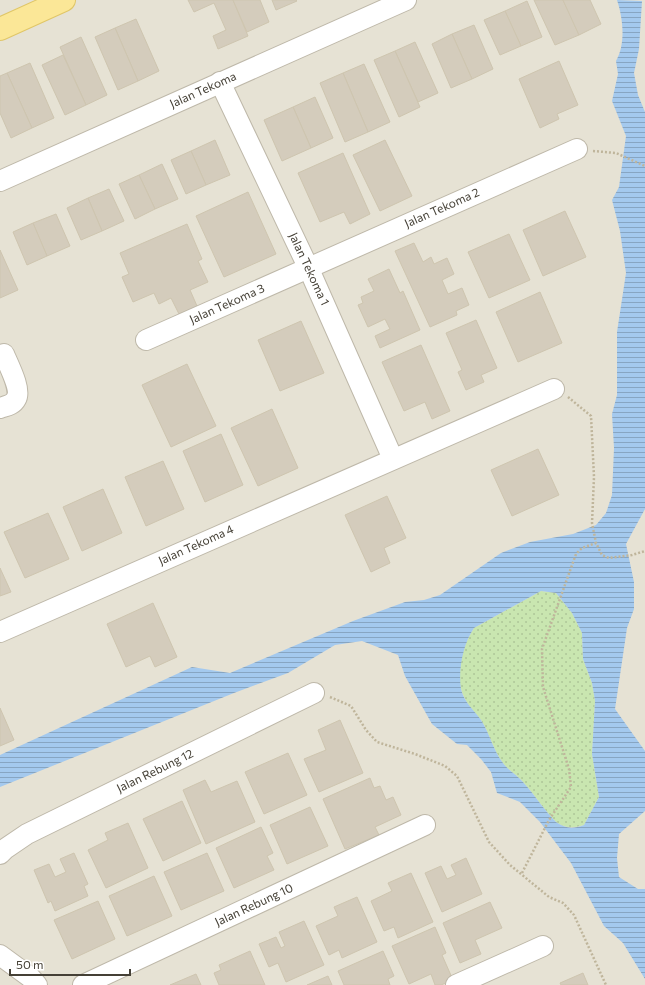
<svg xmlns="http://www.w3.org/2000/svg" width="645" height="985" viewBox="0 0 645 985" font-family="Commissioner,sans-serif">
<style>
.residential{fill:#e6e2d4}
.grass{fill:url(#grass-dots)}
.water{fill:url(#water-rules);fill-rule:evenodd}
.building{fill:#d4ccbc;stroke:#cec5af}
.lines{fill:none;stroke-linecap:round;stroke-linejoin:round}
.minor-casing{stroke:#beb8a9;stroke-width:22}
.major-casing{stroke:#e0c667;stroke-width:24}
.path{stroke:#bfb59b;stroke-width:2.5;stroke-dasharray:2 2;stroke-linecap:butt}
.minor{stroke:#fff;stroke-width:20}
.major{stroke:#fbe797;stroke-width:22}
.labels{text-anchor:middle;stroke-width:4;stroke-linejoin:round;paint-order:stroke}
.street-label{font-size:12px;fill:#454036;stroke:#fff}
</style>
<defs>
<pattern id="grass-dots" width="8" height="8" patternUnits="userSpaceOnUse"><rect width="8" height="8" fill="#c9e6b0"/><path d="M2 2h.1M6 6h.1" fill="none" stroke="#aec698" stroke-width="1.8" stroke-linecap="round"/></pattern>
<pattern id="water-rules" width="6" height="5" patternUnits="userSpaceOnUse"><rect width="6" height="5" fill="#a4c9ee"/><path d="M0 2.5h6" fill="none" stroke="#87a5c2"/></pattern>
</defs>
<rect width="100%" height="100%" fill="#f2f0e6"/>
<rect class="residential" x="0" y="0" width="645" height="985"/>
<path class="grass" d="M541,591l15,2 16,20 10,20 1,26 9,24 3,18 -3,53 7,43 -15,28c-11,3 -18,4 -28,-3 -12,-12 -21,-27 -33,-40 -5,-6 -16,-13 -20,-19 -10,-13 -13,-29 -22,-43 -7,-9 -15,-16 -19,-28 -7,-18 1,-48 12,-64z"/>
<path class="water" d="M617,0l25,1 -3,48 -5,24 4,22 7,17v397l-19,35 8,38v27l-7,19 -12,81 30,42v60l-26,23 -2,24 2,19 19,12h7v90l-22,-36 -19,-17 -33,-63 -31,-41 -20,-20 -23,-9 -6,-21 -10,-13 -14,-14 -10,-1 -25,-20 -27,-48 -7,-21 -36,-14 -27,4 -47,28 -54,20 -234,94v-32l192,-88 38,6 123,-52 52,-19 19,-2 16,-5 61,-42 29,-11 43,-8 23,-9 10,-12 6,-18 2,-47 -2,-34 5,-19v-63l9,-59 -6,-42 -8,-31 7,-13 7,-51 -14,-35 6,-27 -2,-13c10,-17 7,-43 1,-61zM541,591l15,2 16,20 10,20 1,26 9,24 3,18 -3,53 7,43 -15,28c-11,4 -18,4 -28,-3 -12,-12 -21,-27 -33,-40 -5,-6 -16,-13 -20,-19 -10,-13 -13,-29 -22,-43 -7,-10 -17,-18 -20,-31 -3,-19 2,-45 13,-61z"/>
<g class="building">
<polygon points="188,0 233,0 248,36 218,49 213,36 226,30 214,3 194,12"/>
<polygon points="233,0 260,0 269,22 247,32"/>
<polygon points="272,0 296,0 297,1 276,10"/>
<polygon points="534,0 563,0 579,35 555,45"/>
<polygon points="563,0 590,0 601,24 579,35"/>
<polygon points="527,1 542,37 521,46 505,11"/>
<polygon points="505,11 521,46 500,55 484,20"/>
<polygon points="136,19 159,71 138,81 115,28"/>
<polygon points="474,25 493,69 472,79 452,34"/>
<polygon points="115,28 138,81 118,90 95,37"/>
<polygon points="452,34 472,79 451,88 432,44"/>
<polygon points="81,37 107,95 86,105 60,47"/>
<polygon points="415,42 438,93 418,102 395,51"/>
<polygon points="395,51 420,107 399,117 374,60"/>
<polygon points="63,55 86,105 65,115 42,65"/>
<polygon points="559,61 578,105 557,114 559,119 540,128 519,79"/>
<polygon points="30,63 54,118 32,128 7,73"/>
<polygon points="364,64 390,122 368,132 343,73"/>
<polygon points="7,73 32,128 11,138 0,113 0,76"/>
<polygon points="343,73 368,132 345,142 320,83"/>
<polygon points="315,97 333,138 311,148 293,107"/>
<polygon points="293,107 311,148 282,161 264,120"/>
<polygon points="215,140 230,175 206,185 191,151"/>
<polygon points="385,140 412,196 380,211 353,155"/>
<polygon points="191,151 206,185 186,194 171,160"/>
<polygon points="343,153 370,214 350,224 344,212 320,222 298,173"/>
<polygon points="162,164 178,199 155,209 139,175"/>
<polygon points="139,175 155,209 135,219 119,184"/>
<polygon points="109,189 124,221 102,231 88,198"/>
<polygon points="248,192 276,254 224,277 196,216"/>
<polygon points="88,198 102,231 81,240 67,208"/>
<polygon points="565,211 586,257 543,276 523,230"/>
<polygon points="56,214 70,246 47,256 33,223"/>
<polygon points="33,223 47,256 27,265 13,232"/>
<polygon points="187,224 202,259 198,261 208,282 190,290 197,306 179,314 171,298 159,304 154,293 133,302 122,277 129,274 120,253"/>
<polygon points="509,234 530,280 489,298 468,252"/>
<polygon points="414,243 423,262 431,257 434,264 447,258 454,274 442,280 448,294 462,288 469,305 456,311 457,315 430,327 395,251"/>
<polygon points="0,250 18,290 0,298"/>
<polygon points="389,269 400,293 403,291 420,330 380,348 375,336 390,329 385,319 368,327 358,305 363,303 361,297 374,291 368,279"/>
<polygon points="540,292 562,343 518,362 496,312"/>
<polygon points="476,320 497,368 481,375 484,382 466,390 458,372 462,370 446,333"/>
<polygon points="301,321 324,373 280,391 258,340"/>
<polygon points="421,345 450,411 432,419 425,402 404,411 382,362"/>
<polygon points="187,364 216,426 171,447 142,385"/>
<polygon points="272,409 298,468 258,486 231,428"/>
<polygon points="221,434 243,485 205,502 183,451"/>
<polygon points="538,449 559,495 512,516 491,470"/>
<polygon points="163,461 184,509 146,526 125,477"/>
<polygon points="103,489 122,533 82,551 63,507"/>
<polygon points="387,496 406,538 384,548 390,563 371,572 345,515"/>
<polygon points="48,513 69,559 25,578 4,532"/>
<polygon points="0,568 11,592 0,596"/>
<polygon points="153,603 177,657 155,667 150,656 126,667 107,624"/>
<polygon points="0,708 14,740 0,746"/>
<polygon points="340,720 363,773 319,792 304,759 326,750 318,730"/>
<polygon points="288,753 307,795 264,814 245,772"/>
<polygon points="370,778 374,788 380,786 386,800 393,797 401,815 375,827 379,835 345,849 323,799"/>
<polygon points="205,780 211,792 237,781 255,822 206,844 183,790"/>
<polygon points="182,801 201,843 163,861 143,819"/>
<polygon points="310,807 328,846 287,864 270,825"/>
<polygon points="128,823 148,868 106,888 88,850 108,840 105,833"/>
<polygon points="261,827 273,853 267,856 274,870 234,888 216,848"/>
<polygon points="74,853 88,884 84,886 88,896 55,911 51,901 48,903 34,870 49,864 55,877 66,872 60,859"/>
<polygon points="207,853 224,891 181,910 164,872"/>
<polygon points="466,858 482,894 442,912 425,873 441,866 447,879 456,875 451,865"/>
<polygon points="411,873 433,922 398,938 394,927 384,931 371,901 392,891 388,883"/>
<polygon points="154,876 172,916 127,936 109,896"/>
<polygon points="357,897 377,942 342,958 339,950 329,955 316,926 338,916 334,907"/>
<polygon points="98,901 115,939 72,959 54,920"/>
<polygon points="490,902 502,928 475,940 481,954 460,963 443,923"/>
<polygon points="304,921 324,965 286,982 278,963 269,967 259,944 276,937 281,948 285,946 279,932"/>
<polygon points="435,927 446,953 442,955 453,980 441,985 435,985 431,974 409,984 392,946"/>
<polygon points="250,951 265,985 219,985 214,973 221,970 219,965"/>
<polygon points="383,951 394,976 388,979 390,985 344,985 338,971"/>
<polygon points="583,973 588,985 561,985 560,983"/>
<polygon points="196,974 201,985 170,985"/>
<polygon points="328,976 332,985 307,985"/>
</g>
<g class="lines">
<defs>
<g id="minor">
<polyline points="220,82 308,267 393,459"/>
<polyline points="0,181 406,0"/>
<polyline points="146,340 577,149"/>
<path d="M0,408c6,-2 13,-3 16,-9 6,-9 -8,-35 -12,-45"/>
<polyline points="0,632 554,389"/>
<polyline points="0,854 5,849 27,834 314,693"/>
<polyline points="0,955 30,977 37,985"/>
<polyline points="83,985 425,825"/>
<polyline points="456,985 543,946"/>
</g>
<polyline id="major" points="0,29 64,0"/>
</defs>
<use href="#minor" class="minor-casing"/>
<use href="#major" class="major-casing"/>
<g class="path">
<polyline points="593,151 616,153 645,166"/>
<polyline points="568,397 591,416 594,477 592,523 596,543 602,555 609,558 632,555 645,551"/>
<polyline points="330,697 351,706 366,730 377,742 415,754 445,766 457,776 489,842 510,865 549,897 563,903 574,915 606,985"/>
<polyline points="522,873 549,820 571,787 569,769 543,687 542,649 576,554 582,548 596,543"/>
</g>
<use href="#minor" class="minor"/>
<use href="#major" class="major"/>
</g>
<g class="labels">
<g class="street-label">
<text transform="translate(203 90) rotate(-24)" y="4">Jalan Tekoma</text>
<text transform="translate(442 208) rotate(-24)" y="4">Jalan Tekoma 2</text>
<text transform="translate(309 269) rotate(65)" y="4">Jalan Tekoma 1</text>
<text transform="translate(227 304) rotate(-24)" y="4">Jalan Tekoma 3</text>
<text transform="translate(196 545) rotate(-24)" y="4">Jalan Tekoma 4</text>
<text transform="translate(155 771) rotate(-26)" y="4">Jalan Rebung 12</text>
<text transform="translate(254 905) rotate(-25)" y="4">Jalan Rebung 10</text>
</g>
</g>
<path d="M10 969v6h120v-6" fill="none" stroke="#454036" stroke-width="2"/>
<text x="16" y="969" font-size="12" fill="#454036" stroke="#ffffff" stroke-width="3" paint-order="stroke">50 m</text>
</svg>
